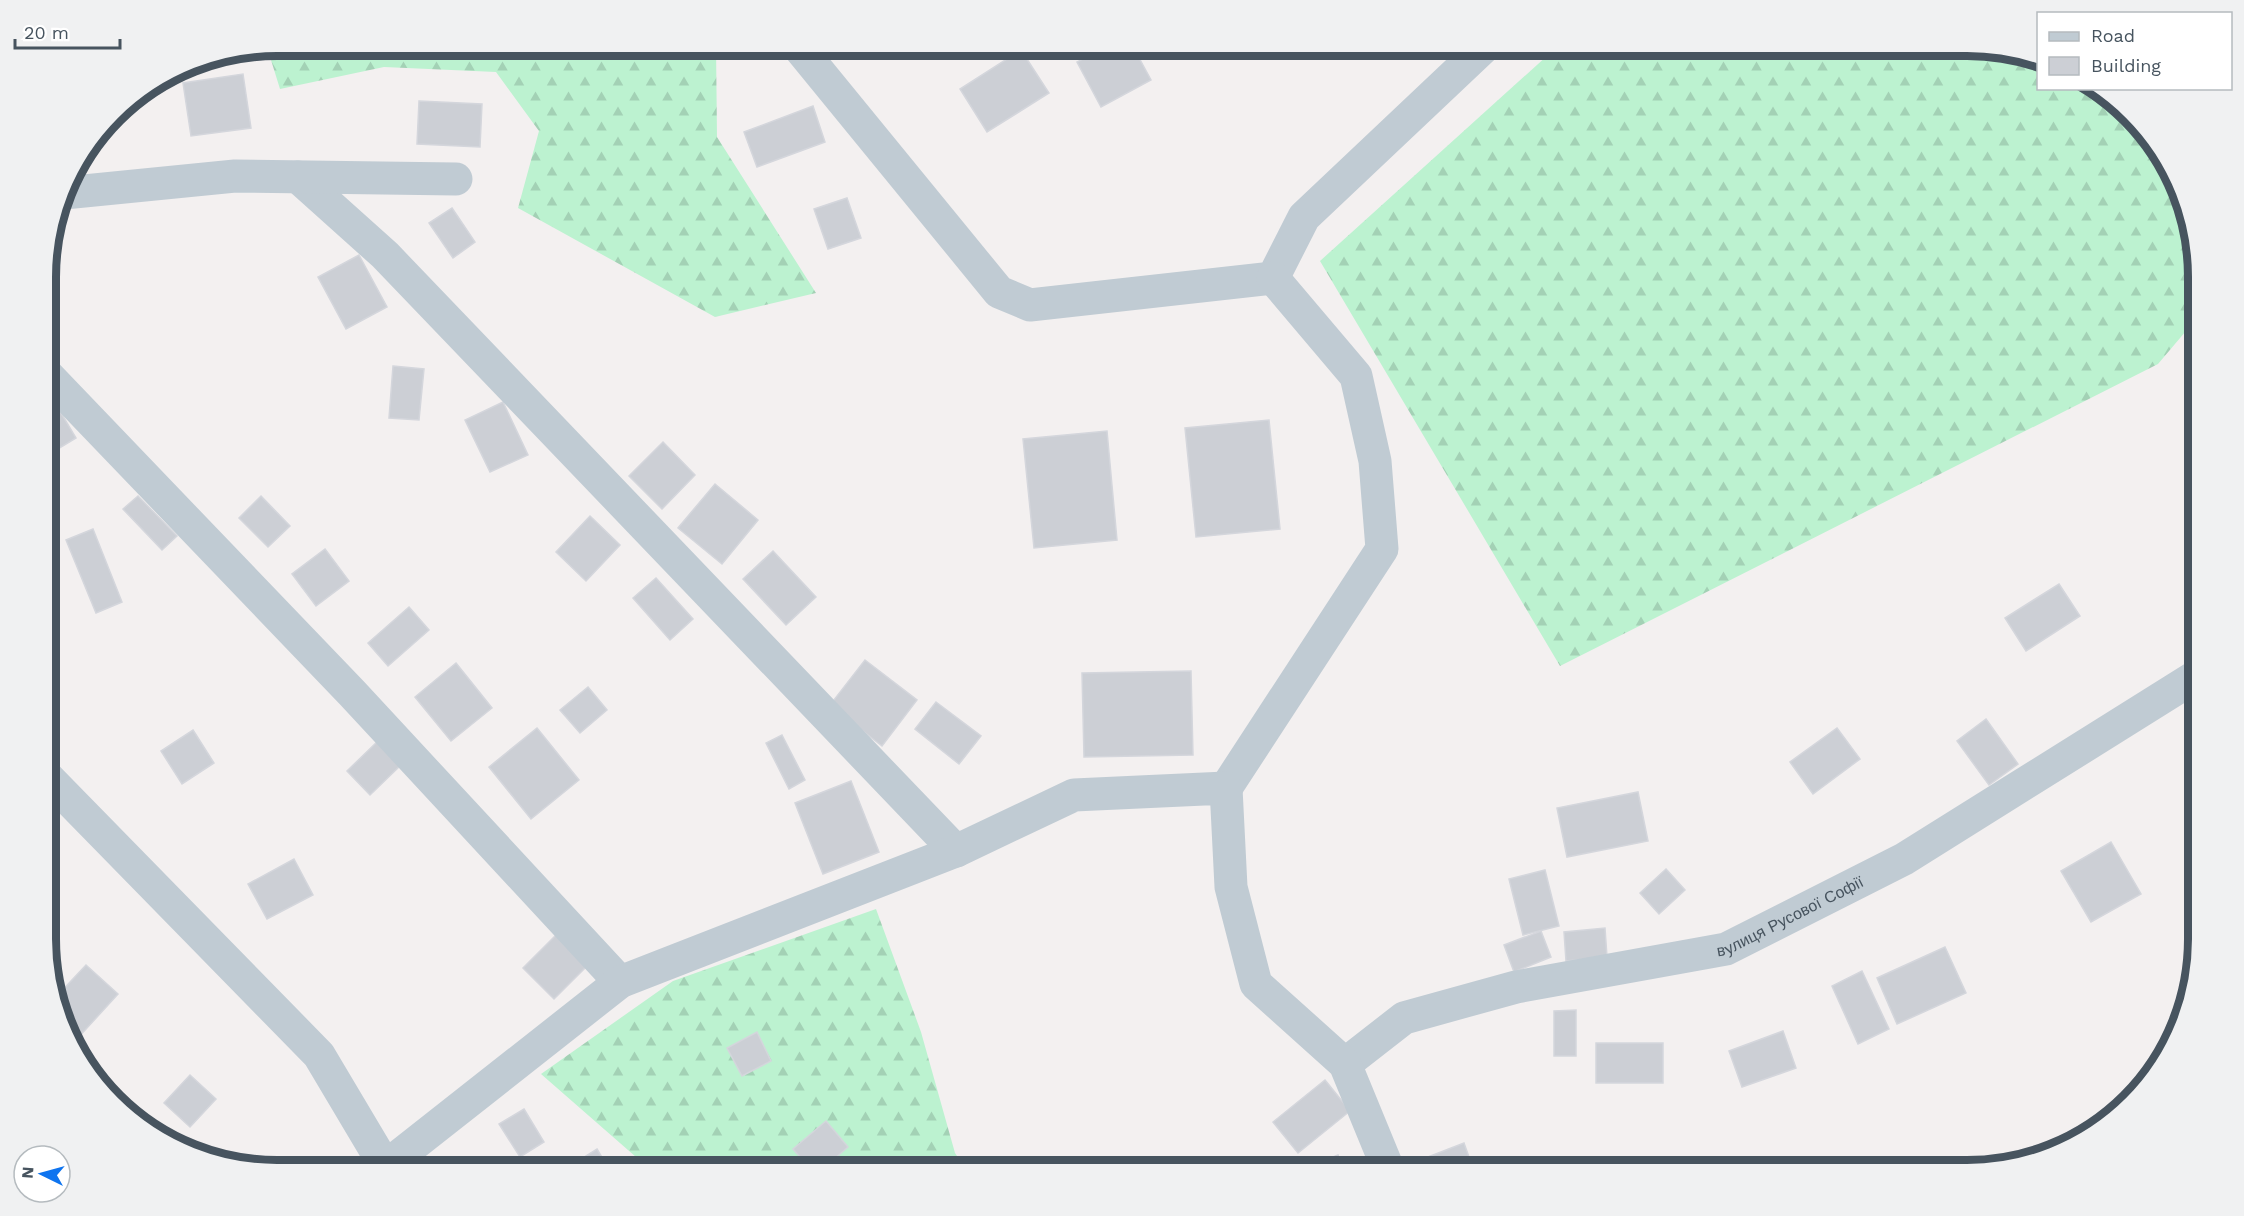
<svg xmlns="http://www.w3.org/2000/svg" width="2244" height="1216" viewBox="0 0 2244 1216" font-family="'Work Sans',sans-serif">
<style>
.forest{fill:url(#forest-firs)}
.building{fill:#cccfd5;stroke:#d4d6dc;stroke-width:1.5}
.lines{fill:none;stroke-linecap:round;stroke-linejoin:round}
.street{stroke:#c0cbd3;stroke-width:33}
.labels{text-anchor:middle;stroke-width:4.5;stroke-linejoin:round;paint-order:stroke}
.street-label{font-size:16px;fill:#47545f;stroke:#fff}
.rim{fill:none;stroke:#47545f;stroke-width:8}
</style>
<defs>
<pattern id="forest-firs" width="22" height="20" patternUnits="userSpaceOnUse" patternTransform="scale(1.5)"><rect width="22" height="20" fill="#bcf2d0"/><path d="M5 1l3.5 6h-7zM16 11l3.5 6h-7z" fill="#a3d1b5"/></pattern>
</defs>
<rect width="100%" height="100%" fill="#f3f0f0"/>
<g class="forest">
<polygon points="277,45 716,45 717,137 816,293 715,317 518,208 539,131 496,72 384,67 280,89 267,47"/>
<polygon points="1559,45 1967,45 2038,62 2038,88 2099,89 2120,103 2160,148 2197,247 2197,318 2158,364 1560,666 1320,261"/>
<polygon points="876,909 921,1032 955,1153 967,1171 652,1171 541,1074 673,981"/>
</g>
<g class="building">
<polygon points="1109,45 1132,45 1151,80 1101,107 1077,62"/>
<polygon points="1021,50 1049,93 987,132 960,89"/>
<polygon points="243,74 251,128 191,136 183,83"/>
<polygon points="419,101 482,104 480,147 417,144"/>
<polygon points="813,106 825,142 757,167 744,132"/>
<polygon points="847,198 861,238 828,249 814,209"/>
<polygon points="452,208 475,242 453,258 429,223"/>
<polygon points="359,255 387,307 346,329 318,277"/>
<polygon points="393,366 424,369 419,420 389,418"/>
<polygon points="503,402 528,455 490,472 465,420"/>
<polygon points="58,408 76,438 48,455 46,451 46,415"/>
<polygon points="1269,420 1280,529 1196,537 1185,428"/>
<polygon points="1107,431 1117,540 1034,548 1023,439"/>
<polygon points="663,442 695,475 662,509 629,476"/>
<polygon points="715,484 758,520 722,564 678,528"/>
<polygon points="138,496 177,536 162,550 123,509"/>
<polygon points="261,496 290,526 268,547 239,518"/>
<polygon points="590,516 620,545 586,581 556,552"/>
<polygon points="93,529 122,602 96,613 66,540"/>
<polygon points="325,549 349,581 316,606 292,574"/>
<polygon points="773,551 816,597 786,625 743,579"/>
<polygon points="656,578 693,619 670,640 633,598"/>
<polygon points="2059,584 2080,616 2026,651 2005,618"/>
<polygon points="409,607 429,630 388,666 368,643"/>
<polygon points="865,660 917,700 882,746 830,705"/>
<polygon points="456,663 492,708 451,741 415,697"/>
<polygon points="1191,671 1193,755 1084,757 1082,673"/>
<polygon points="588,687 607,710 580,733 560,710"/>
<polygon points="936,702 981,736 959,764 915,729"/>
<polygon points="1986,719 2018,764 1989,785 1957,741"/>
<polygon points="537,728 579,780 531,819 489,767"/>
<polygon points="1837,728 1860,759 1813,794 1790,762"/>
<polygon points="193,730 214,763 182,784 161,751"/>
<polygon points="782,735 805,780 789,789 766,743"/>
<polygon points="379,740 402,764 370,795 347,771"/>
<polygon points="851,781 879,852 823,874 795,803"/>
<polygon points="1638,792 1648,841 1567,857 1557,808"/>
<polygon points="2111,842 2141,894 2091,922 2061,871"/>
<polygon points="294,859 313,895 267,919 248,884"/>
<polygon points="1666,869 1685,890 1659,914 1640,893"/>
<polygon points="1545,870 1559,926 1523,935 1509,879"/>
<polygon points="1605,928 1607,957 1566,961 1564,932"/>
<polygon points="1541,931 1551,957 1514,972 1504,945"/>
<polygon points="557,934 588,965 554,999 523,968"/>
<polygon points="1945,947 1966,993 1897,1024 1877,978"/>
<polygon points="86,965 118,994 76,1040 72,1036 57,996"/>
<polygon points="1862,971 1889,1029 1858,1044 1832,986"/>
<polygon points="1576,1010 1576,1056 1554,1056 1554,1011"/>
<polygon points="1783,1031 1796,1068 1742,1087 1729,1051"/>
<polygon points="757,1032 771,1061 742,1076 727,1048"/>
<rect x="1596" y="1043" width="67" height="40"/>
<polygon points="190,1075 216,1099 190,1127 164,1103"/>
<polygon points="1325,1080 1350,1111 1298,1153 1273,1122"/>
<polygon points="524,1109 544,1142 520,1157 499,1124"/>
<polygon points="826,1121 848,1147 820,1171 812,1171 793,1149"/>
<polygon points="1464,1143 1474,1171 1433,1171 1428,1157"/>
<polygon points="597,1149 610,1171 562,1171"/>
<polygon points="1338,1155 1343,1171 1298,1171"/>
</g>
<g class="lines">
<g class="street">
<polyline points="797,45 999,292 1030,305 1273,278 1304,217 1486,45"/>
<polyline points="298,177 385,255 956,851"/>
<polyline points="64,193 235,176 456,179"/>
<polyline points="46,374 352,693 620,982"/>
<polyline points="47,777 319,1055 388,1171"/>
<polyline points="1226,788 1382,549 1375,461 1356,376 1273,278"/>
<path id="s1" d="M1345,1064l59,-46 112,-31 210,-38 178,-90 294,-184"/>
<polyline points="380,1171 620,982 956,851 1074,795 1226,788 1231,887 1256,984 1345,1064 1389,1171"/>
</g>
</g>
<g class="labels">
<g class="street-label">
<text dy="6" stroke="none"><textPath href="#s1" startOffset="476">вулиця Русової Софії</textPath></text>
</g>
</g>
<path d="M0 0H2244V1216H0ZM277 56H1967A221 221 0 0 1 2188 277V939A221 221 0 0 1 1967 1160H277A221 221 0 0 1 56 939V277A221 221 0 0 1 277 56Z" fill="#f0f1f2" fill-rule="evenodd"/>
<path class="rim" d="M277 56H1967A221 221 0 0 1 2188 277V939A221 221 0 0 1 1967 1160H277A221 221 0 0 1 56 939V277A221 221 0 0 1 277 56Z"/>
<rect x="2037" y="12" width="195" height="78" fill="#ffffff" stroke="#b5bbbf" stroke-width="1.5"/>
<rect x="2049" y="32" width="30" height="9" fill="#c0cbd3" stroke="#b5bbbf" stroke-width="1.5"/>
<text x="2091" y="42" font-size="18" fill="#47545f">Road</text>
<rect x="2049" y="57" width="30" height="18" fill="#cccfd5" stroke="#b5bbbf" stroke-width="1.5"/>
<text x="2091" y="72" font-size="18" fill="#47545f">Building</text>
<g transform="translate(42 1174) rotate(275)"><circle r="28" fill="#ffffff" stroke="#b5bbbf" stroke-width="1.5"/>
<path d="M0-4.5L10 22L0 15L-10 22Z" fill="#0e74ef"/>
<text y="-9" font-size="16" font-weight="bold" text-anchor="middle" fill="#47545f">N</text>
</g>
<path d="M15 39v9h105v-9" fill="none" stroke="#47545f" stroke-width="3"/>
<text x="24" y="39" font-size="18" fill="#47545f" stroke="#ffffff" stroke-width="4.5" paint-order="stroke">20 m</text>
</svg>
